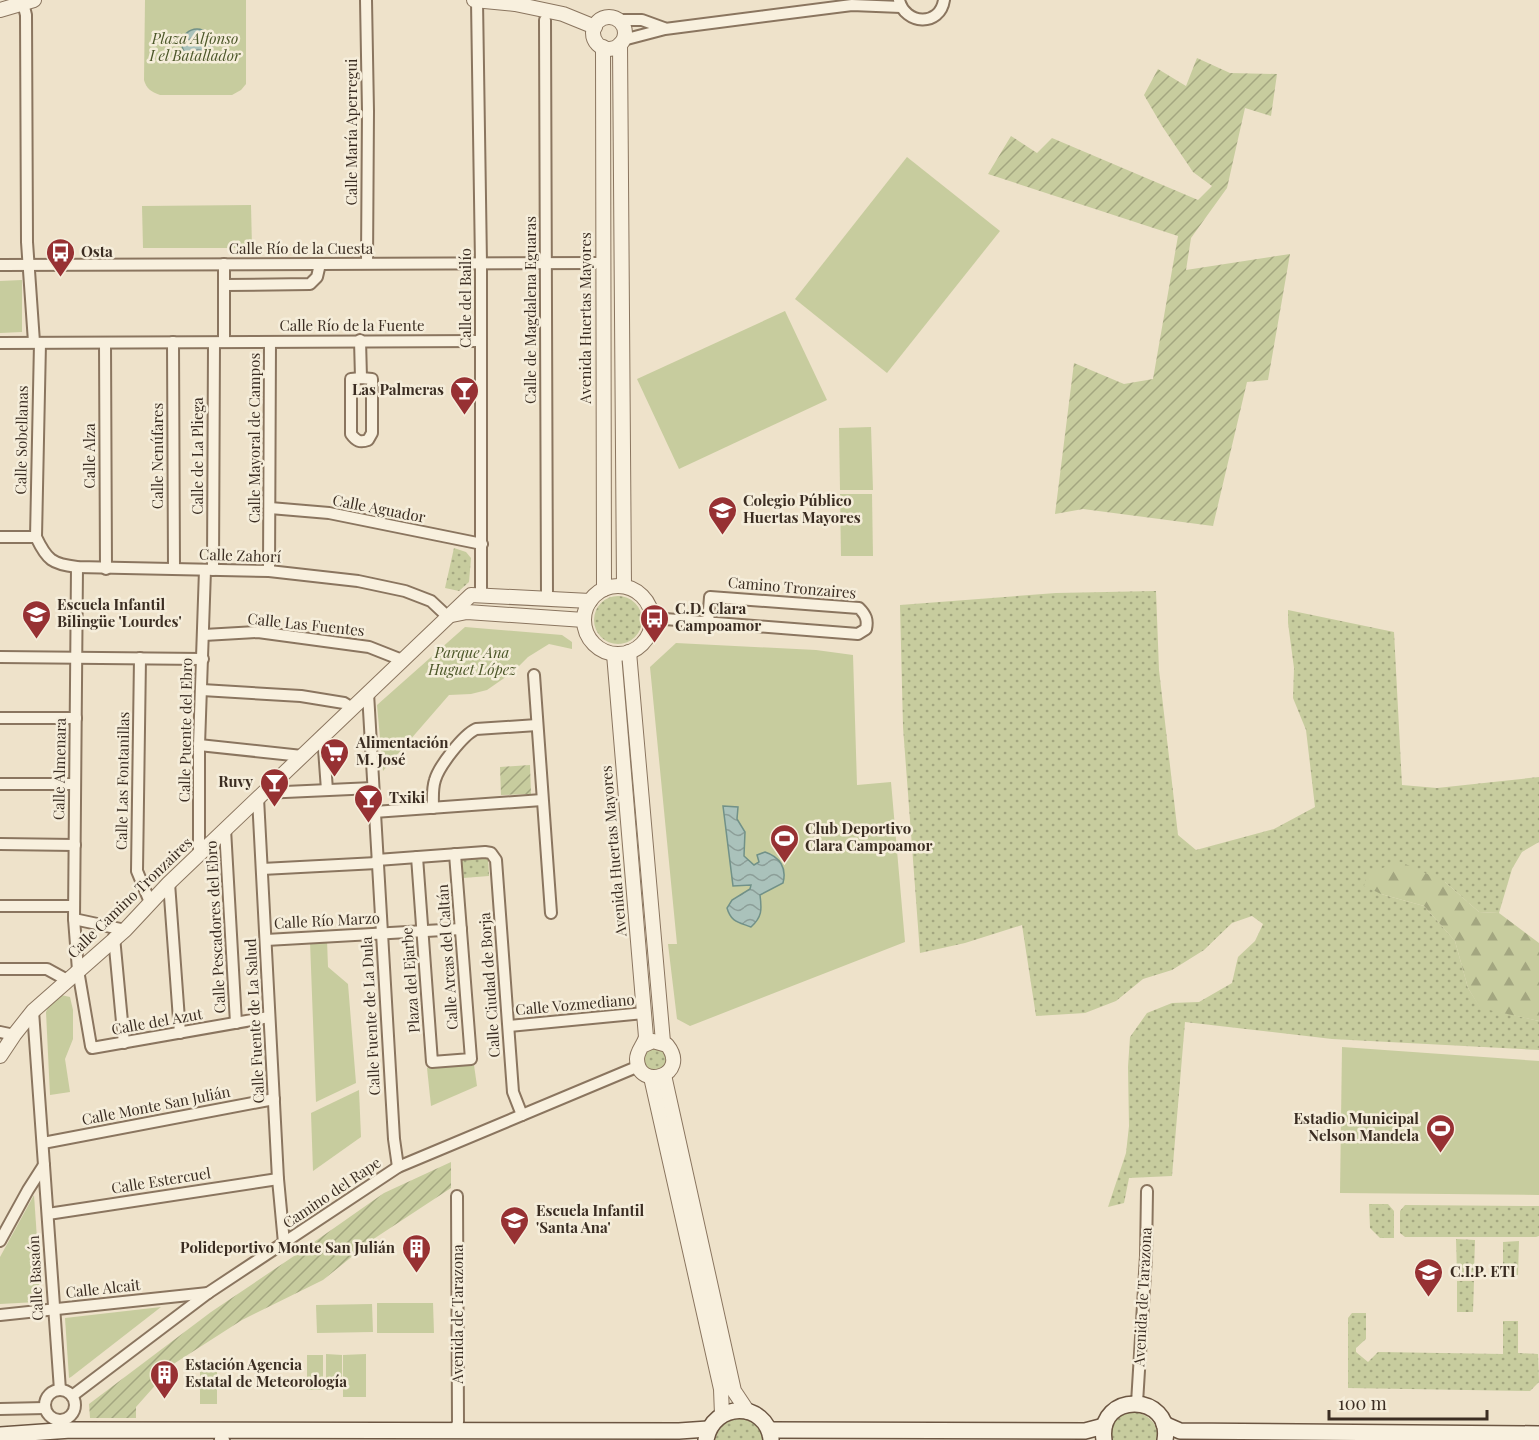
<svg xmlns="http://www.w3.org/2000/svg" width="1539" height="1440" viewBox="0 0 1539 1440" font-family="'Playfair Display',serif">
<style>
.grass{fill:url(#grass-dots)}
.forest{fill:url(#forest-firs)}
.park{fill:#c7cc9e}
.garden{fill:url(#garden-furrows)}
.water{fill:url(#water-waves);stroke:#719188;stroke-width:1.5}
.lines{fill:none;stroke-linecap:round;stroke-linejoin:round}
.minor-casing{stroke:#8a755f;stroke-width:14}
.tertiary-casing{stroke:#8a755f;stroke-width:16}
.secondary-casing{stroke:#6c5642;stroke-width:18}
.minor{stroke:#f8f0de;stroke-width:10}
.tertiary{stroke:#f8f0de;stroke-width:14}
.secondary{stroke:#f8f0de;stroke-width:15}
.labels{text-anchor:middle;stroke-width:5;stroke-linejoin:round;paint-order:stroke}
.park-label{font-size:15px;font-style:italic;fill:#4c5729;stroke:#f5edda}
.street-label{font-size:15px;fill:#3b2d22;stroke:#f5edda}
.poi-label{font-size:15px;font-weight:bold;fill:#3b2d22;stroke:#f5edda;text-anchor:start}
</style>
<defs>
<pattern id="grass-dots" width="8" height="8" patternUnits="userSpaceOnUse" patternTransform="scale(1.5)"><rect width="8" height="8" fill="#c7cc9e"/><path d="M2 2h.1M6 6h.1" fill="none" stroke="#a3a680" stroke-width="1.8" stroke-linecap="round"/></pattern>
<pattern id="forest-firs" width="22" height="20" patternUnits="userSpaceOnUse" patternTransform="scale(1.5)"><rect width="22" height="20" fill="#c7cc9e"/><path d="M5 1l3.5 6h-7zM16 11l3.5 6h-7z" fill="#a3a680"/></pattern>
<pattern id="garden-furrows" width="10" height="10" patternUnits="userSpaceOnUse" patternTransform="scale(1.5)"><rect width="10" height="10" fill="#c7cc9e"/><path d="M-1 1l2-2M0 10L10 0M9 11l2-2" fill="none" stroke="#a3a680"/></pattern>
<pattern id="water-waves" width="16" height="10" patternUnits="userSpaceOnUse" patternTransform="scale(1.5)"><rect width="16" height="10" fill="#aac2bb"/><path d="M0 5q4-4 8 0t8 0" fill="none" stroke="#8c9e98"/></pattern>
</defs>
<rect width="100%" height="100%" fill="#eee2ca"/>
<g class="grass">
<polygon points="454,548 466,552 471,558 469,582 459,591 445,588"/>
<polygon points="1156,591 1159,670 1178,835 1196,850 1274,829 1315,807 1306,730 1293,698 1294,668 1288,623 1288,610 1394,632 1402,785 1437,788 1539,777 1539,842 1522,852 1512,869 1499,913 1479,912 1445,882 1381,894 1424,906 1455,941 1468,988 1480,1007 1539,1021 1539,1050 1332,1039 1185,1022 1172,1176 1129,1178 1124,1203 1108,1207 1126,1153 1129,1126 1128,1067 1130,1037 1147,1013 1172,1003 1199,1002 1232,983 1238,957 1255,941 1263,924 1252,916 1232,923 1204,950 1172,970 1143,979 1116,1001 1085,1013 1036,1016 1022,925 965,943 920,953 903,727 900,605 1056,593"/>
<circle cx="618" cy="620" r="24"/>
<polygon points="488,858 489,876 463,878 461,860"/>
<polygon points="655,1046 666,1052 667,1063 658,1072 646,1069 643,1063 644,1051"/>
<polygon points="1369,1204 1388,1204 1394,1211 1394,1238 1380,1238 1370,1228"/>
<polygon points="1405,1205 1539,1206 1539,1236 1536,1237 1405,1237 1400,1233 1400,1211"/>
<polygon points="1456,1239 1475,1240 1474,1274 1457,1273"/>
<polygon points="1519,1241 1518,1275 1503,1275 1503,1242"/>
<polygon points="1457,1281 1474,1281 1473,1312 1457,1312"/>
<polygon points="1352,1313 1366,1313 1366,1339 1356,1348 1356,1352 1368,1362 1378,1352 1503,1354 1503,1321 1518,1321 1518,1353 1538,1354 1539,1382 1530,1391 1348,1388 1348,1318"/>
<path d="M1129,1412c17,0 30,10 29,28h-48c0,-14 5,-23 19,-28z"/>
<path d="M737,1418c14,1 24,8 26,22h-48c4,-12 9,-18 22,-22z"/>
</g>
<polygon class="forest" points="1401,862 1445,882 1479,912 1499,913 1539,943 1539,1021 1480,1008 1468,988 1455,941 1424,906 1381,894 1364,886 1367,873"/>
<g class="park">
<path d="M145,0h101v84l-5,6 -9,5h-72c-9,-3 -14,-7 -16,-15z"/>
<polygon points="907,157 1000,231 887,373 795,299"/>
<polygon points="251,205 252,248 143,248 142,206"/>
<polygon points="22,280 22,332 0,333 0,281"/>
<polygon points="785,311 827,400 679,469 637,379"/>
<polygon points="871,427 873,490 840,490 839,428"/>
<polygon points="840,494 872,494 873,556 841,556"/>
<polygon points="465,627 562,635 572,642 572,649 549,644 528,657 513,672 487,690 471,694 449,695 383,771 377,705"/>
<polygon points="676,643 816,650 853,655 857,785 891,782 905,942 690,1026 677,1019 668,944 677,944 650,667"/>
<polygon points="327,940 328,967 348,984 356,1083 316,1102 310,941"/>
<polygon points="61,995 70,997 73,1010 73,1039 65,1059 70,1092 50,1095 46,1012 49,1005"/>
<polygon points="1342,1047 1539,1061 1539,1195 1340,1193"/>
<polygon points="474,1065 477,1086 431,1106 427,1068"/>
<polygon points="359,1090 361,1137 313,1171 311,1113"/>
<polygon points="34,1195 41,1297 37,1302 0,1304 0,1257"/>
<polygon points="377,1303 433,1303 434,1333 377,1333"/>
<polygon points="372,1304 373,1332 317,1333 316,1305"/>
<polygon points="161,1307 71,1377 69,1378 65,1318"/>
<polygon points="326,1354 342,1355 342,1389 326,1390"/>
<polygon points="366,1354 366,1397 343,1397 343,1355"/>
<rect x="307" y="1355" width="16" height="35"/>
<rect x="200" y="1367" width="17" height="37"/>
</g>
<g class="garden">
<polygon points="1197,58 1230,73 1277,74 1271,116 1245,108 1227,188 1191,238 1186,270 1290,254 1268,380 1247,382 1213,526 1083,509 1055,514 1074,363 1124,384 1153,379 1178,236 988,174 1011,136 1037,153 1052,138 1198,200 1212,186 1193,172 1162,126 1144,95 1158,69 1186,86"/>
<polygon points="530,765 531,794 501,795 500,767"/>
<polygon points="451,1162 451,1188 375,1238 323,1280 242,1320 175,1363 136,1407 136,1418 90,1418 89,1404 211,1312 297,1254 384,1193"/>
</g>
<g class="water">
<circle cx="197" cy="44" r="15"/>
<path d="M723,806l15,1 -1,12 8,13 -1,24 10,9 5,-3 -2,-7 8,-3c15,5 22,16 18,31l-23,12c2,15 2,22 -9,32 -13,-5 -20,-5 -24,-19l5,-8 18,-11 1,-4 -18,1z"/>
</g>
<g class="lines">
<defs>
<g id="minor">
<polyline points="366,0 368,111 367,263"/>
<path d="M899,0c6,25 41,27 45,0"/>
<polyline points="477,1 481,263 481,596"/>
<polyline points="23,3 26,15 27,242 34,342"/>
<polyline points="545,20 547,599"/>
<polyline points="618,20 642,20 664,28"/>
<polyline points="623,40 665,29 852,5 901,7"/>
<polyline points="0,265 602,263"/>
<polyline points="225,285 310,284 317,277 320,264"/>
<polyline points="360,340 361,378"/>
<polyline points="173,342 174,569"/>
<polyline points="224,342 224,264"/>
<polyline points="0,343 481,341"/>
<path d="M40,343l-4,194c11,23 16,27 41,30l192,4 89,10 47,10 26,10 16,15"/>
<polyline points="105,343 106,569"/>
<path d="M361,378l11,1v54l-4,7c-8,3 -12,1 -17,-6v-55z"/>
<polyline points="270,508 329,513 482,544"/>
<polyline points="0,537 36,537"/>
<polyline points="77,567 74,919 78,970 91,1046 92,1048 269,1017"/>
<polyline points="213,570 214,343"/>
<polyline points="269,571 270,342"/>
<path d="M652,618l206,16 8,-5c2,-9 0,-14 -7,-21l-149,-11 -2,26"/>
<polyline points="204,635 258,632 369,647 402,660"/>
<polyline points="0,657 203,659"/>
<polyline points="140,658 137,871 150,902"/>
<polyline points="534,675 551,913"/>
<polyline points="202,690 301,696 344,703 352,708"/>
<polyline points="368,693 394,1139 398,1167"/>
<polyline points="0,718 76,718"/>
<polyline points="323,735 327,790"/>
<polyline points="199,745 302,756"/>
<polyline points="0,784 75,784"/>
<polyline points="263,793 373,788"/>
<polyline points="258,798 278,1179 284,1243"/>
<path d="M433,808c0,-10 -1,-19 2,-28 4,-14 28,-45 41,-51l61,-4"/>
<polyline points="374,812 542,800"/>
<polyline points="225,829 236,1023"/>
<polyline points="0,844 75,845"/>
<polyline points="199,854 199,745 205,570"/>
<polyline points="417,857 432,1062 471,1059 455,854"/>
<polyline points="377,860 485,852 491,853 496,860 513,1092 522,1115"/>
<polyline points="262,869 377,863"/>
<polyline points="169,883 180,1033"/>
<polyline points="0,906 74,906"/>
<polyline points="74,919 125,930"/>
<polyline points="114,937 124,1043"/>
<polyline points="266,940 461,929"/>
<polyline points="0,969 47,969 67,980"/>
<polyline points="33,1011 60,1390"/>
<polyline points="509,1026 644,1013"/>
<polyline points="0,1032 14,1035"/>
<polyline points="43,1143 274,1099"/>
<polyline points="48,1214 278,1179"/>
<polyline points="0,1241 28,1190 44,1165"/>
<polyline points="0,1315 208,1293"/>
<circle cx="60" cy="1405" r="15"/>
<polyline points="72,1396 208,1293 398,1167 639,1066"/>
<polyline points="1137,1403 1146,1256 1147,1191"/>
<polyline points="0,1409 45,1408"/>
<polyline points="455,1431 458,1422 457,1196"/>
<polyline points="220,1439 224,1440"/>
</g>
<g id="tertiary">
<polyline points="474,0 515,4 563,14 595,27"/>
<polyline points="0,10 34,0"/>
<circle cx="609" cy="33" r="16"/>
<polyline points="620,44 624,586"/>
<polyline points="603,47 604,589"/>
<circle cx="618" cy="620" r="34"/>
<polyline points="447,616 467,612 584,620"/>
<polyline points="629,652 663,1042"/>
<path d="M614,654l32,383c-2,8 -9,14 -9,22 1,33 54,16 30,-14l-14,-4 -9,4"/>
<polyline points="0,1056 14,1035 33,1011 125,930 169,883 471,595 590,601"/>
<polyline points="664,1075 734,1391 748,1412"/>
<polyline points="651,1077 721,1389 722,1415"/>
</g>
<g id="secondary">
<polyline points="1164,1424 1180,1431 1539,1434"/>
<polyline points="770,1430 1085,1431 1104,1426"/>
<polyline points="0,1435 71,1430 679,1431 708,1429"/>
<path d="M706,1440c7,-39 60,-39 65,-1"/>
<path d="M1104,1440c-7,-49 69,-47 61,0"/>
</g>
</defs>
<use href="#minor" class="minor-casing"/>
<use href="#tertiary" class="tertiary-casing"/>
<use href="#secondary" class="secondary-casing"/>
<use href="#minor" class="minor"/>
<use href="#tertiary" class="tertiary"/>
<use href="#secondary" class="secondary"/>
</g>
<defs>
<symbol id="bus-pin" viewBox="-11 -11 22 30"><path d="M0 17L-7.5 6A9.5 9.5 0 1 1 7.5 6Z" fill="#973133" stroke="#f5edda"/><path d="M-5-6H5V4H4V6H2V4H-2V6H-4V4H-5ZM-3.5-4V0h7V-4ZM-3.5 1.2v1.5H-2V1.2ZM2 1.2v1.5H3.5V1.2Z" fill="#fff"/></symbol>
<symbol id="bar-pin" viewBox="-11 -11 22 30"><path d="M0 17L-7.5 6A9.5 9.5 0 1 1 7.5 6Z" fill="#973133" stroke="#f5edda"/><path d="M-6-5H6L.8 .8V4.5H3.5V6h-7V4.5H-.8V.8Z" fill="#fff"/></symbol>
<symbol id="school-pin" viewBox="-11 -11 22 30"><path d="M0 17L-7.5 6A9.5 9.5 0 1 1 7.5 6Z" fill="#973133" stroke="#f5edda"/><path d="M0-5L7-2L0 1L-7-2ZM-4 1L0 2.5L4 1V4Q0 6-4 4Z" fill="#fff"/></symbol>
<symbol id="supermarket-pin" viewBox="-11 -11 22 30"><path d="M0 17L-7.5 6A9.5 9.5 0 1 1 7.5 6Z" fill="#973133" stroke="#f5edda"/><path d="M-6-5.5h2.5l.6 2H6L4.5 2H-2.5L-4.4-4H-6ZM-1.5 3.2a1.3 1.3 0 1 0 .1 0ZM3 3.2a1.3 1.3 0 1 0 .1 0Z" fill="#fff"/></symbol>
<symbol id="stadium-pin" viewBox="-11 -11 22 30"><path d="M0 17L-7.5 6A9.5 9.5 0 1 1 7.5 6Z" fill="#973133" stroke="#f5edda"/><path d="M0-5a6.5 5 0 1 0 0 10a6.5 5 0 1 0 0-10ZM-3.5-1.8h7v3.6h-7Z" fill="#fff"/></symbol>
<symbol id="building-pin" viewBox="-11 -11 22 30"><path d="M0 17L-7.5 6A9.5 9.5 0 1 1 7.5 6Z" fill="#973133" stroke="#f5edda"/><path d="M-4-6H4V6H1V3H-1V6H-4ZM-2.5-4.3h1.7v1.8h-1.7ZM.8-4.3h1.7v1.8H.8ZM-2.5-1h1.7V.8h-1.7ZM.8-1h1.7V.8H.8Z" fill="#fff"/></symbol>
</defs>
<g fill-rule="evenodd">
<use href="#bus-pin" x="44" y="236" width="33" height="45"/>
<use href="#bar-pin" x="448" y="374" width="33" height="45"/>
<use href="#school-pin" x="706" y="494" width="33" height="45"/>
<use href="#school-pin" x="20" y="598" width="33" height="45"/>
<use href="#bus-pin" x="638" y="602" width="33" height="45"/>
<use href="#supermarket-pin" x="318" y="736" width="33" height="45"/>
<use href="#bar-pin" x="258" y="766" width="33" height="45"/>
<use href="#bar-pin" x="352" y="782" width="33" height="45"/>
<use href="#stadium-pin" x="768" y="822" width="33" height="45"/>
<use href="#stadium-pin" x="1424" y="1112" width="33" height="45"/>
<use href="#school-pin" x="498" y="1204" width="33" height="45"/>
<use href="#building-pin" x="400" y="1232" width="33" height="45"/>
<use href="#school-pin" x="1412" y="1256" width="33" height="45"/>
<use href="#building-pin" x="148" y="1358" width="33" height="45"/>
</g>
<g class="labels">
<g class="park-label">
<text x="195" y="44">Plaza Alfonso<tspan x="195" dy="17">I el Batallador</tspan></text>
<text x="472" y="658">Parque Ana<tspan x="472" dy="17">Huguet López</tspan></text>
</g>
<g class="street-label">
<text transform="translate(352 132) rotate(-90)" y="5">Calle María Aperregui</text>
<text x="301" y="254">Calle Río de la Cuesta</text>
<text transform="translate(466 298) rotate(-90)" y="5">Calle del Bailío</text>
<text transform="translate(531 310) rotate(-90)" y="5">Calle de Magdalena Eguaras</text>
<text transform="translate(586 318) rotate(-90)" y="5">Avenida Huertas Mayores</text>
<text x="352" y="331">Calle Río de la Fuente</text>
<text transform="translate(255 438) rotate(-90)" y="5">Calle Mayoral de Campos</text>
<text transform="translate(22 440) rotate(-89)" y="5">Calle Sobellanas</text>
<text transform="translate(90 456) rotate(-90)" y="5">Calle Alza</text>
<text transform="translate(158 456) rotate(-90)" y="5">Calle Nenúfares</text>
<text transform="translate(198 456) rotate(-90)" y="5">Calle de La Pliega</text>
<text transform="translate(379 509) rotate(11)" y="5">Calle Aguador</text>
<text transform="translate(240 556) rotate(2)" y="5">Calle Zahorí</text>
<text transform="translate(792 588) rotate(5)" y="5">Camino Tronzaires</text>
<text transform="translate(306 625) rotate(6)" y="5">Calle Las Fuentes</text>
<text transform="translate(186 730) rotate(-89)" y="5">Calle Puente del Ebro</text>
<text transform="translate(60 769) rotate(-89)" y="5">Calle Almenara</text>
<text transform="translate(123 781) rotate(-89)" y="5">Calle Las Fontanillas</text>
<text transform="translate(614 851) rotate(-95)" y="5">Avenida Huertas Mayores</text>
<text transform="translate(130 898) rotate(-44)" y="5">Calle Camino Tronzaires</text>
<text transform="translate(327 921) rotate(-3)" y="5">Calle Río Marzo</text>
<text transform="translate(216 927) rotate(-93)" y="5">Calle Pescadores del Ebro</text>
<text transform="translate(448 957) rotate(-94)" y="5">Calle Arcas del Caltán</text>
<text transform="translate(411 980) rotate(-94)" y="5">Plaza del Ejarbe</text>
<text transform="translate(490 985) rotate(-94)" y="5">Calle Ciudad de Borja</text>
<text transform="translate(575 1005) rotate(-5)" y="5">Calle Vozmediano</text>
<text transform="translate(371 1016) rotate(-93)" y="5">Calle Fuente de La Dula</text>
<text transform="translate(255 1021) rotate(-93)" y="5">Calle Fuente de La Salud</text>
<text transform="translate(157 1022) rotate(-10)" y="5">Calle del Azut</text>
<text transform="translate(156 1106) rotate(-11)" y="5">Calle Monte San Julián</text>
<text transform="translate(161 1181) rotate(-9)" y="5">Calle Estercuel</text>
<text transform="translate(332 1193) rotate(-34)" y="5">Camino del Rape</text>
<text transform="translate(36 1278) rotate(-93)" y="5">Calle Basaón</text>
<text transform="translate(103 1289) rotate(-6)" y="5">Calle Alcait</text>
<text transform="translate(1143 1297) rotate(-87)" y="5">Avenida de Tarazona</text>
<text transform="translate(458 1314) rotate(-90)" y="5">Avenida de Tarazona</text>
</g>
<g class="poi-label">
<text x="81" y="257">Osta</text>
<text x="444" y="395" text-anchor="end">Las Palmeras</text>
<text x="743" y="506">Colegio Público<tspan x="743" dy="17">Huertas Mayores</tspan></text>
<text x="57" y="610">Escuela Infantil<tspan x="57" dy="17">Bilingüe 'Lourdes'</tspan></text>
<text x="675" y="614">C.D. Clara<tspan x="675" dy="17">Campoamor</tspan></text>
<text x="356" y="748">Alimentación<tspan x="356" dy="17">M. José</tspan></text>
<text x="253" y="787" text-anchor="end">Ruvy</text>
<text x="389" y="803">Txiki</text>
<text x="805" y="834">Club Deportivo<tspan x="805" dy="17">Clara Campoamor</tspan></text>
<text x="1419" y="1124" text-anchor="end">Estadio Municipal<tspan x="1419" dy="17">Nelson Mandela</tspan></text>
<text x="536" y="1216">Escuela Infantil<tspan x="536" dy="17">'Santa Ana'</tspan></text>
<text x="395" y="1253" text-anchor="end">Polideportivo Monte San Julián</text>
<text x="1450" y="1277">C.I.P. ETI</text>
<text x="185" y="1370">Estación Agencia<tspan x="185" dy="17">Estatal de Meteorología</tspan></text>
</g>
</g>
<path d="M1329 1410v9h158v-9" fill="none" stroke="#3b2d22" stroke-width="3"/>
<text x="1338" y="1410" font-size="18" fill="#3b2d22" stroke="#f5edda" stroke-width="4.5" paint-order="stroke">100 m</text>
</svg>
